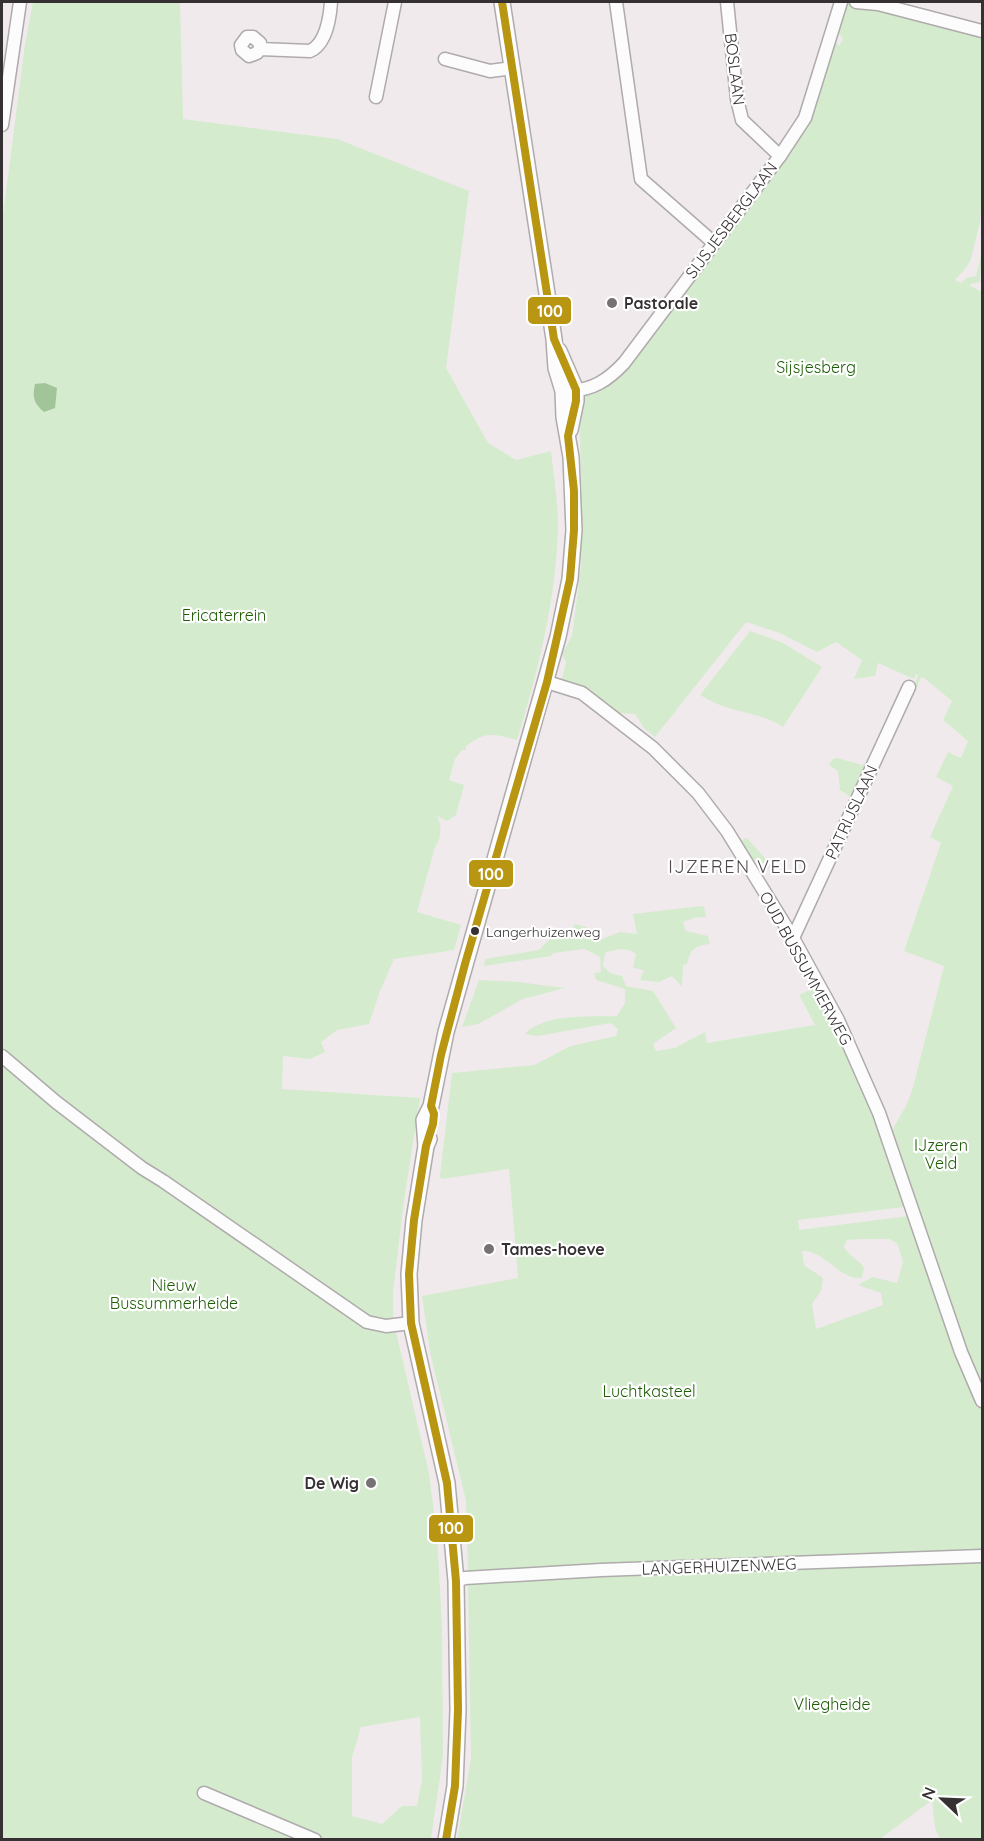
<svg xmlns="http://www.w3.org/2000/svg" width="984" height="1841" viewBox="0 0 984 1841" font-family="Quicksand,sans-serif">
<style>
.green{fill:#d4eccd;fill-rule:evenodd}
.water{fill:#a2c499}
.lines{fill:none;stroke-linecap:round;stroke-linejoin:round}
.minor-casing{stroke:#afaaac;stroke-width:15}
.major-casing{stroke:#afaaac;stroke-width:18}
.minor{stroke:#fdfcfc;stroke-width:12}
.major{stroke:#fdfcfc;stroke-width:15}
.bus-1-casing{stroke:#fff;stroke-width:12}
.bus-1{stroke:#b89612;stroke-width:8}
.poi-dot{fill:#767274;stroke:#fff;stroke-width:2}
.bus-dot{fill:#353133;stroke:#fff;stroke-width:2}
.labels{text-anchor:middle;stroke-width:4.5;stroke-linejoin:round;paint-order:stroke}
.bus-label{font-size:14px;fill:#353133;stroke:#fff;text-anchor:start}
.street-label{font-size:16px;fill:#353133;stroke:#fff}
.poi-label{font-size:16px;font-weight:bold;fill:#353133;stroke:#fff;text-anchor:start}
.park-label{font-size:16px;fill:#1d5d05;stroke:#fff}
.neighbourhood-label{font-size:18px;letter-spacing:1.5px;fill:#50484b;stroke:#fff}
.line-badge{stroke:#fff;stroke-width:2}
.badge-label{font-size:16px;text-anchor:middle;font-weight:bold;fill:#fff}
</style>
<rect width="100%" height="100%" fill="#f0eaed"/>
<g class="green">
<path d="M33,2h147l3,117 154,20 132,52 -23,177 42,75 28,17 35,-9c3,26 7,52 7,78 -2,71 -20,142 -41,211 -23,-6 -31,-9 -51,6v4h-4l-7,9 -6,21 15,5 -8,30 -9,6 -10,-5c5,11 5,21 -2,31l-18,65 44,13 -7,25 -60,9 -14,32 -11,33 -32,6 -16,12 4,10 -15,7 -27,-3 -1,33 138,9 -16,102 -11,92v27l36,154 8,63 5,89 1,131 -12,83 -429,1v-1617l23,-179zM420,1717l2,62 -5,27h-15l-20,18 -30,-8v-59l9,-30z"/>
<polygon points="846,2 982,36 982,193 980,222 971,259 966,268 955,280 962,283 966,278 976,276 982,252 980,282 971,284 970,286 982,292 982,1394 964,1351 891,1132 906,1106 912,1091 944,966 904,951 941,843 930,837 953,786 936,777 948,752 961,758 968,741 943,720 952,701 924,678 921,677 917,687 914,686 918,675 916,674 914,679 878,663 875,676 854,679 862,660 836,642 817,652 780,633 746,622 655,737 644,728 635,714 617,713 562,679 566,662 562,654 572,636 581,567 582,502 579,411 583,395 594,394 618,374 807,118 834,39 839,46 843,39 836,30"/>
<path d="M750,631l33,12 39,24 -39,60c-26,-17 -57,-14 -83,-32z"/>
<polygon points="837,758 862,765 872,759 857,801 840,790 838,771 829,765 833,759"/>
<polygon points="747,838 771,865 761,876 736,842"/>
<path d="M701,906l3,1 2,10 -13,1 -10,4 3,9 22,5 2,8c-16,2 -19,5 -23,20l-4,1 -1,22 -10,-11 -13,6 -19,-2 4,-10 -11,-2 3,-14c-11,-7 -19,-5 -31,-1l-2,13 7,7 12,3 4,10 27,5 23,37 -23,16 3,7 19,-3 30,-16 2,11 108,-18 -16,-30 15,-7 16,34 11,-2 71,186 -114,14 1,10 110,-14 73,185v150l-514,21 -2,-71 -36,-149 -8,-56 96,-18 -9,-109 -68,10 -1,-3 12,-103 82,-8 37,-19 45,-10 2,-7 -7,-6 -74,13 -12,-2c19,-21 65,-17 92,-18l8,-13v-14l-29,-9 -2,-7 7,-1 -1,-15 -15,-8 -32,4 -2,3 -67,10 1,-7 54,-9 16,-16 16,-3 4,-7 14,4 5,10 8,1 18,-7 17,2 -4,-20zM860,1239h29l8,4 6,19 -6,21 -24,-6 -15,8 23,8 2,12 -67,24 -4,-25 9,-13 2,-13 -19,-13 -2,-14c23,-1 37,29 60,27l2,-10c-6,-10 -16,-11 -20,-22l3,-6z"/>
<polygon points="479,980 518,982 565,988 523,999 478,1024 462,1027"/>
<polygon points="982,1562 982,1839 940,1839 935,1828 932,1800 880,1839 457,1840 471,1758 468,1583 690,1572"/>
</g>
<path class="water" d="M45,383l12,5 -2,20 -11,4c-10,-8 -12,-15 -9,-28z"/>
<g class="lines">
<defs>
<g id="minor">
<polyline points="616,2 641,179 714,243"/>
<polyline points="727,2 737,99 742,120 780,156"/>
<polyline points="856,2 878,4 982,31"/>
<path d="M260,49v-6l-7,-6h-6l-6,8 1,5 7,6 8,-3 3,-4 50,2c16,-7 20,-34 21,-49"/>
<polyline points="445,59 490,71 513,68"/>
<polyline points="376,97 395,2"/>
<polyline points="2,125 20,2"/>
<path d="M569,391c24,-1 39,-11 55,-28l156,-207 25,-38 36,-116"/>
<polyline points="547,682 582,693 653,748 698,793 727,831 793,938 838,1020 879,1113 961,1352 982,1401"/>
<polyline points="793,938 909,687"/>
<polyline points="2,1056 56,1102 142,1168 163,1181 367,1322 386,1326 411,1323"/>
<polyline points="456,1581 465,1578 601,1570 982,1556"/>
<polyline points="204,1793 315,1840"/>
</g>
<g id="major">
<polyline points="559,351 576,390 576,401 570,430"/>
<polyline points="429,1139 426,1146 414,1220 409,1274 411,1323 447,1483 456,1581 458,1710 455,1786 446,1840"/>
<polyline points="426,1146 424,1120 431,1106 446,1032 558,637 570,579 574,530 571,457 564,417 563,391 556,368 554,339 502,2"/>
</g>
</defs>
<use href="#minor" class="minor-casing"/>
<use href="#major" class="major-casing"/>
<use href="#minor" class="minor"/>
<use href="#major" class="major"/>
<defs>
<polyline id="bus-1" points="446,1840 455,1786 458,1710 456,1581 447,1483 411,1323 409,1274 414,1220 426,1146 433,1124 434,1114 431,1106 441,1055 465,964 547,682 570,579 574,530 574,491 568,436 576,401 576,390 554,339 502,2"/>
</defs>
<use href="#bus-1" class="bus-1-casing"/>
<use href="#bus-1" class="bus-1"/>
</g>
<g class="poi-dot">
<circle cx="612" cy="303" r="6"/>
<circle cx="489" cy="1249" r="6"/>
<circle cx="371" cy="1483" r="6"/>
</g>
<circle class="bus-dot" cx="475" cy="931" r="5"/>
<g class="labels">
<g class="bus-label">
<text x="486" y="937">Langerhuizenweg</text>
</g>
<g class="street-label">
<text transform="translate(735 69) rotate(83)" y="6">BOSLAAN</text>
<text transform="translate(731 220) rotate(-53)" y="6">SIJSJESBERGLAAN</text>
<text transform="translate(851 812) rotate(-65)" y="6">PATRIJSLAAN</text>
<text transform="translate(806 968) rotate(61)" y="6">OUD BUSSUMMERWEG</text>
<text transform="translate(719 1566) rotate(-2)" y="6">LANGERHUIZENWEG</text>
</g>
<g class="poi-label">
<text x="624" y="309">Pastorale</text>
<text x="501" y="1255">Tames-hoeve</text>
<text x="359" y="1489" text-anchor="end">De Wig</text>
</g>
<g class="park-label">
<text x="816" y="373">Sijsjesberg</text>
<text x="224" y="621">Ericaterrein</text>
<text x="941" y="1151">IJzeren<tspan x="941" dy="18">Veld</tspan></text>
<text x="174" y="1291">Nieuw<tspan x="174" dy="18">Bussummerheide</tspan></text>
<text x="649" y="1397">Luchtkasteel</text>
<text x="832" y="1710">Vliegheide</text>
</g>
<g class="neighbourhood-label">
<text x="738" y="873">IJZEREN VELD</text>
</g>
</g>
<g class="line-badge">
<rect x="527" y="296" width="45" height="29" rx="6" fill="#b89612"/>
<rect x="468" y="859" width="46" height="29" rx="6" fill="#b89612"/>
<rect x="428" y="1514" width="46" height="29" rx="6" fill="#b89612"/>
</g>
<g class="badge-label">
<text x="550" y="317">100</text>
<text x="491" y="880">100</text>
<text x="451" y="1534">100</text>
</g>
<rect width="984" height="1841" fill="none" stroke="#353133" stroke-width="6"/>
<g transform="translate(942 1799) rotate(293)" stroke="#ffffff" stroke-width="4.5" paint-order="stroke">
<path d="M0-4.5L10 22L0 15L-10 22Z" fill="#353133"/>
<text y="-9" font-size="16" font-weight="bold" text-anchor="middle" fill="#353133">N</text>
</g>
</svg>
